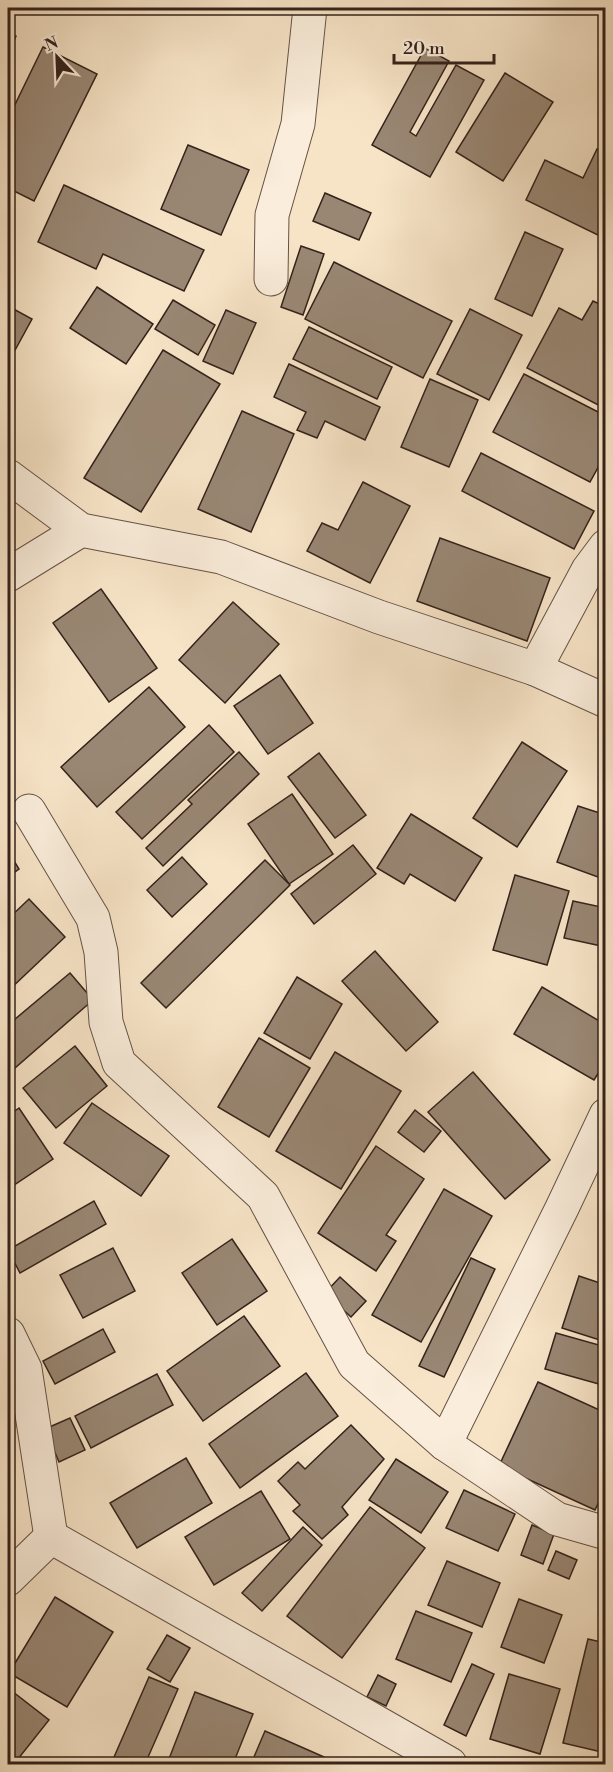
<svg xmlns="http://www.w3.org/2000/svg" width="613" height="1772" viewBox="0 0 613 1772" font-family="'Libre Bodoni',serif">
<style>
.building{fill:#998774;stroke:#34221b;stroke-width:1.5}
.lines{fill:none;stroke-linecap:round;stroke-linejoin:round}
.minor-casing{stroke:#655246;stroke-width:35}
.minor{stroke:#faeddb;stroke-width:33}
</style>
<rect width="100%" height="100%" fill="#f7e4c7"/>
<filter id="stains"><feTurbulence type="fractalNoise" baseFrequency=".00333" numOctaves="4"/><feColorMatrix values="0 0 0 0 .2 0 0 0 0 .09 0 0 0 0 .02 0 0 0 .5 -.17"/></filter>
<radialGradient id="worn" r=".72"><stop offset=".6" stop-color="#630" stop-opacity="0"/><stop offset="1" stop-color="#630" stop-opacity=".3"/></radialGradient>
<g class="building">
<polygon points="8,32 16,36 8,55"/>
<polygon points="43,47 97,74 34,201 8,188 8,119"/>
<polygon points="425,48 449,61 410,132 416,136 456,65 484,80 430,177 372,145"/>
<polygon points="505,73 553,102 503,181 456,152"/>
<polygon points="188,145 249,170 221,235 161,209"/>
<polygon points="597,149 606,153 606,229 602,237 526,200 545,160 583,178"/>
<polygon points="64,185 204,250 184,291 103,254 96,269 38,242"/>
<polygon points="325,193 371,213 359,240 313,221"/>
<polygon points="525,232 563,249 532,316 495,299"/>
<polygon points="301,246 324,254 303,315 281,307"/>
<polygon points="334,262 452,321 423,378 305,319"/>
<polygon points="97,287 153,324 126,364 70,328"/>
<polygon points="173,300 215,325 198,355 155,329"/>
<polygon points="593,301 606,307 606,409 527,368 559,308 582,320"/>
<polygon points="8,306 32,319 8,363"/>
<polygon points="470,309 522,335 489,400 437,374"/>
<polygon points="226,310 256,323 233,374 203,361"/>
<polygon points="309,327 392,367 377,399 293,359"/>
<polygon points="163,350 220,384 141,512 84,478"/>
<polygon points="289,364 380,407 365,440 325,421 317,438 297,430 306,412 274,397"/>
<polygon points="524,374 606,416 606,453 590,482 493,432"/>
<polygon points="430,379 478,400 449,467 401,447"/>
<polygon points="242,411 294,434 251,532 198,509"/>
<polygon points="481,453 594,511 574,549 462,491"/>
<polygon points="363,482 410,506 370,583 307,551 322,523 338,530"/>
<polygon points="440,538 550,578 527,641 417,601"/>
<polygon points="101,589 157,668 109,702 53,623"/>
<polygon points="233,602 279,644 225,703 179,660"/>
<polygon points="280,675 313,723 268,754 234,706"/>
<polygon points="149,687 185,727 97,807 61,767"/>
<polygon points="209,725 234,752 142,839 116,812"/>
<polygon points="522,742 567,771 517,847 473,818"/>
<polygon points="239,752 259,774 163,866 146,848 192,804 188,800"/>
<polygon points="319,753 366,815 335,838 288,777"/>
<polygon points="292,794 333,854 289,884 248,824"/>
<polygon points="578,806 606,815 606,880 557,862"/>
<polygon points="411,814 482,858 455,901 410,874 404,884 377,868"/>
<polygon points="353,845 376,874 314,924 291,894"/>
<polygon points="8,851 19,869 8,877"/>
<polygon points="182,857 207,884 172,917 147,890"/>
<polygon points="265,860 290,885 166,1008 141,983"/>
<polygon points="515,875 569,891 547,965 493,950"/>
<polygon points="29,899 65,937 8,991 8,919"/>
<polygon points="573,901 606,908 606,947 564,938"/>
<polygon points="375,951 438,1022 406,1051 342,981"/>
<polygon points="70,973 93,1000 8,1074 8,1025"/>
<polygon points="297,977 342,1004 310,1059 264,1033"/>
<polygon points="542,987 606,1025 606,1061 594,1080 514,1034"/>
<polygon points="259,1038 310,1068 269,1137 218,1107"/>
<polygon points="75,1046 107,1086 56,1128 23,1088"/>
<polygon points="335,1052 401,1091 341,1189 276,1151"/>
<polygon points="473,1072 550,1160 505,1199 428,1112"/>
<polygon points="92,1103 169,1156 141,1196 64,1143"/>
<polygon points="19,1108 53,1159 8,1189 8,1116"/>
<polygon points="415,1110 441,1131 424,1152 398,1132"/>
<polygon points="376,1146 424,1179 386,1235 396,1241 376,1271 318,1233"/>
<polygon points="444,1189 492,1216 421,1342 372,1315"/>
<polygon points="94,1201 106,1224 20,1273 8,1250"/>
<polygon points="232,1239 267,1291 217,1325 182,1273"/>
<polygon points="113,1248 135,1291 83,1318 60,1275"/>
<polygon points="471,1258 495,1269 444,1377 419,1366"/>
<polygon points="579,1276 606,1285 606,1342 562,1328"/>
<polygon points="340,1277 366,1301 351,1317 325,1293"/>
<polygon points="244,1316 280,1366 203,1421 167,1371"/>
<polygon points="103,1329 115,1352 55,1384 43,1361"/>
<polygon points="556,1333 606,1347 606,1386 545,1369"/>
<polygon points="306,1373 338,1416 240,1488 209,1444"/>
<polygon points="157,1374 173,1405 91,1448 75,1416"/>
<polygon points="538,1382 606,1413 606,1487 595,1510 499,1466"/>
<polygon points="70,1418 85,1450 59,1462 45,1429"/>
<polygon points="351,1425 384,1459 342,1507 348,1515 322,1539 293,1511 300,1505 278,1481 298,1462 305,1469"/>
<polygon points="186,1458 212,1503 137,1548 110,1503"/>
<polygon points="396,1459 448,1492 421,1533 369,1500"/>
<polygon points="464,1490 515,1514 498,1551 446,1528"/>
<polygon points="261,1491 290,1539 214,1585 185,1537"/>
<polygon points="370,1507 425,1548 342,1658 287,1616"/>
<polygon points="532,1525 554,1534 543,1564 521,1555"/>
<polygon points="303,1527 322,1545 262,1611 242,1593"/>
<polygon points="556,1551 577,1560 569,1579 548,1570"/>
<polygon points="447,1561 500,1583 482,1627 428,1605"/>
<polygon points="55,1597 113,1632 67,1707 9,1673"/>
<polygon points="519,1599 562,1615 544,1663 501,1647"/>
<polygon points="416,1611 472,1633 451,1682 396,1659"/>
<polygon points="167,1635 190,1648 170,1682 147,1669"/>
<polygon points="588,1639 606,1643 606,1753 563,1743"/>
<polygon points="472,1664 494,1674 466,1736 444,1725"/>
<polygon points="509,1674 560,1689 540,1754 490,1739"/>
<polygon points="378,1675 396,1684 386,1706 367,1697"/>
<polygon points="149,1677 178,1689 145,1764 111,1764"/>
<polygon points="8,1688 49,1720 14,1764 8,1764"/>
<polygon points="195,1692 253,1714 233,1764 167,1764"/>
<polygon points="265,1731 333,1761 332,1764 251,1764"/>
</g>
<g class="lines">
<defs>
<g id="minor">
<polyline points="271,279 272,215 298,124 310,8"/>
<polyline points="8,476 81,530 221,557 379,617 535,669 606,701"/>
<polyline points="8,575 81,530"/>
<polyline points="535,669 588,570 606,546"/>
<polyline points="29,811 93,918 101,952 106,1022 119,1063 263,1196 354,1364 445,1444 557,1519 606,1533"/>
<polyline points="8,1334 25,1369 51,1537"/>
<polyline points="445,1444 562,1208 606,1115"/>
<polyline points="51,1537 450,1764"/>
<polyline points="8,1579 51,1537"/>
</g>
</defs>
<use href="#minor" class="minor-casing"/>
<use href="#minor" class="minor"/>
</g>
<rect width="613" height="1772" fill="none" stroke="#f7e4c7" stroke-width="30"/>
<rect x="9" y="9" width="595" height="1754" fill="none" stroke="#34221b" stroke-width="3"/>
<rect x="15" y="15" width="583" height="1742" fill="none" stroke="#34221b" stroke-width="1.5"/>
<g transform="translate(57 57) rotate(337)" stroke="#faeddb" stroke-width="4.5" paint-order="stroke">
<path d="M0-4.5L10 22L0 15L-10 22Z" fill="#34221b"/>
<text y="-9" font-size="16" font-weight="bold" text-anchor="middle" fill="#34221b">N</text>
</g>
<path d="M394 54v9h100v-9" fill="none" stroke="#34221b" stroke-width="3"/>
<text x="403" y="54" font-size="18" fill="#34221b" stroke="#faeddb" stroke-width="4.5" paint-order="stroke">20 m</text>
<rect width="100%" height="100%" filter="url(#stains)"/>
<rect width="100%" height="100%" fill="url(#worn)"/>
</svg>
